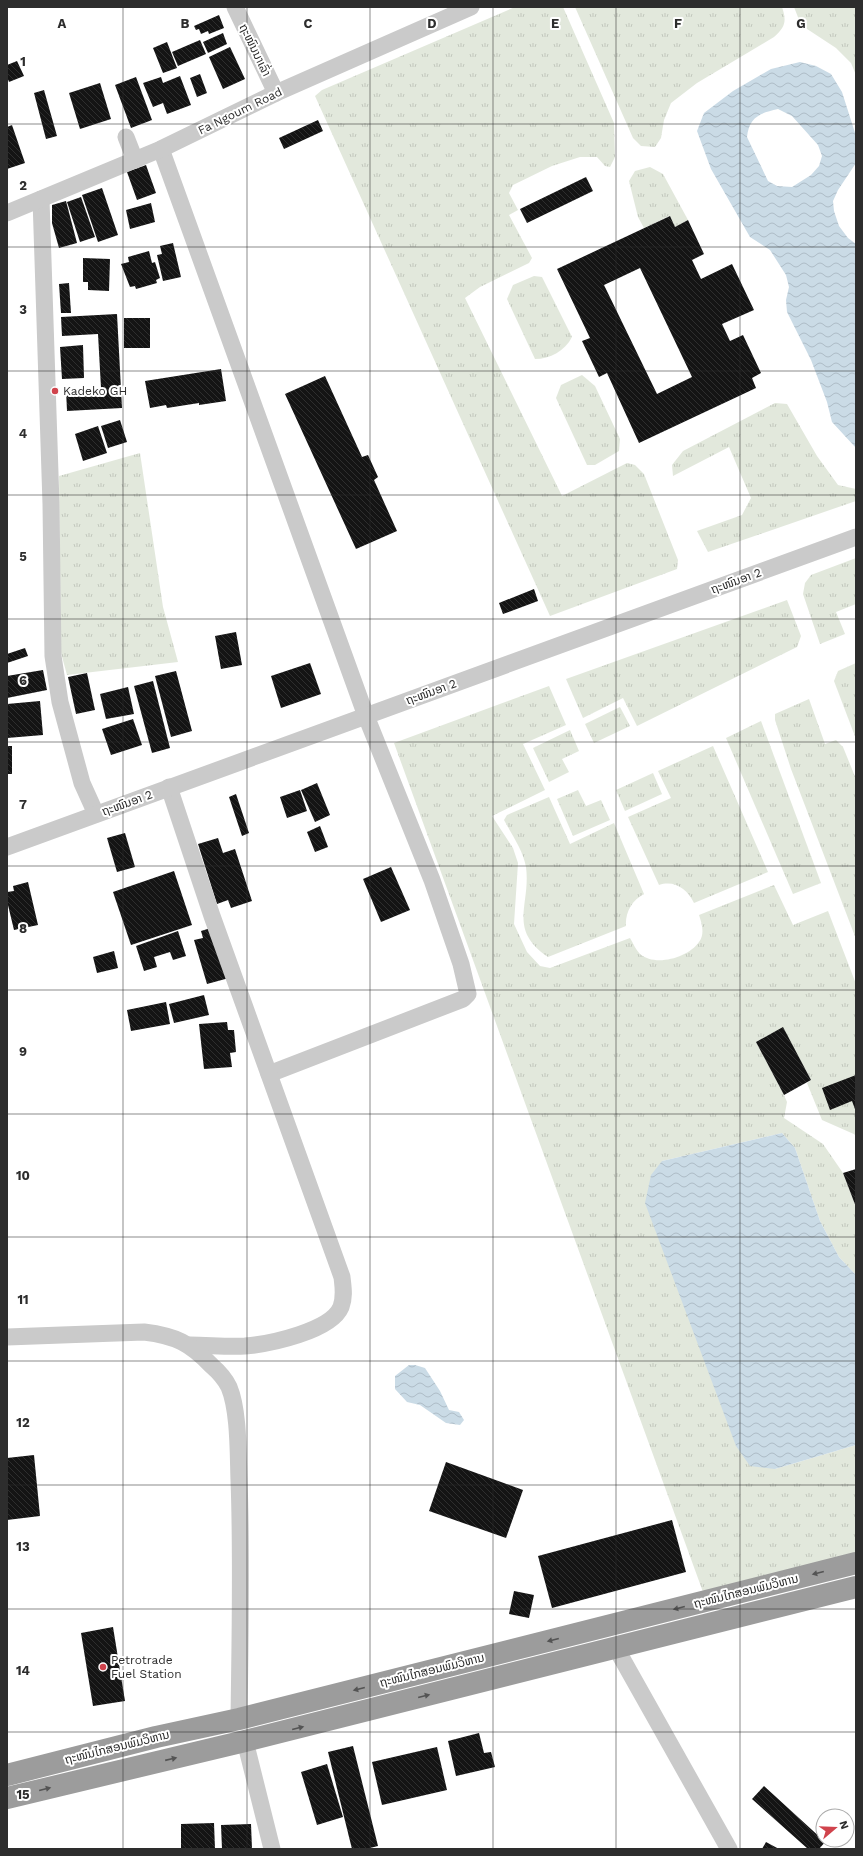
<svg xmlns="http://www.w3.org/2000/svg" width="863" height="1856" viewBox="0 0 863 1856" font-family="'Work Sans','Noto Sans Lao',sans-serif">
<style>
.grass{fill:url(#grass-tufts)}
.water{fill:url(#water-waves);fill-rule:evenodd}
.building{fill:url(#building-back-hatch);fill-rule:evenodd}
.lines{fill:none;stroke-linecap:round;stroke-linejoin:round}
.minor{stroke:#cacaca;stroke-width:17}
.trunk{stroke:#9c9c9c;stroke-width:22}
.oneway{fill:#545454}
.grid{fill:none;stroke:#2d2d2d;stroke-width:1;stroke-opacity:0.55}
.poi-dot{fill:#d0434c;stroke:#fff;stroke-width:1.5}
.labels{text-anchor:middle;stroke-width:4;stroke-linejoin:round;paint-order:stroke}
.street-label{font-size:12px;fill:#2d2d2d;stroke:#fff}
.poi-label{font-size:12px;fill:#2d2d2d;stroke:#fff;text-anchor:start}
.grid-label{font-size:13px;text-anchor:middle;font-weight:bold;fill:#2d2d2d;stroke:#fff;stroke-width:4;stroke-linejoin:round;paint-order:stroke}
</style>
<defs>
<pattern id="grass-tufts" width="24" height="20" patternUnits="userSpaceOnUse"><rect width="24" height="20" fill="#e2e8dc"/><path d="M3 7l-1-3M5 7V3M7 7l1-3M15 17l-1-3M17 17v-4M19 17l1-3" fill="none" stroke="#c2c7bd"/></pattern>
<pattern id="water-waves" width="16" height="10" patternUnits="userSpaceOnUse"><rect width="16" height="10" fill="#cadbe6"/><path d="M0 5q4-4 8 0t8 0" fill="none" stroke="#aebcc6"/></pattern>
<pattern id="building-back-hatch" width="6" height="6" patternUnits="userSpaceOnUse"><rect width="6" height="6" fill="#141414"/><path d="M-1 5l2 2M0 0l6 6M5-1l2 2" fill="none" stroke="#2e2e2e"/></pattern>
</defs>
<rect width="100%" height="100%" fill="#fff"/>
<g class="grass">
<polygon points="515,7 563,7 614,123 615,157 610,167 605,166 597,157 580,157 552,166 513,185 509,193 518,210 509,215 532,258 529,263 480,287 465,298 562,496 627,463 635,465 644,474 678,560 677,569 550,616 315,96 322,90"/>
<path d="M575,7h207c5,15 3,20 -8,30l-77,46 -26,20 -7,17 -3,18 -6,9 -14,-1 -8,-8z"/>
<polygon points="794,7 856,7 856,75 851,63 836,48 801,25"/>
<polygon points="650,167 663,174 688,220 675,227 669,216 644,228 638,217 629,181 635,171"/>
<path d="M534,276l8,1 30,60c-7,14 -22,22 -37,22l-28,-60 6,-14z"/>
<polygon points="582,375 595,386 620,439 619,451 595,465 587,465 556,398 561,385"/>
<polygon points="775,403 787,404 817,456 838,485 856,489 856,501 708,552 697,531 742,515 751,498 729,447 673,476 672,465 683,451"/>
<polygon points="140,453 163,607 178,662 67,675 61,653 59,476"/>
<polygon points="856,558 856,604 836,612 845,634 820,644 803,594 805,583 811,575"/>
<polygon points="787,600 801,636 797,647 637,726 623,698 583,718 566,679"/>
<polygon points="856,663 856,739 834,681 838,671"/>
<path d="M549,686l17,39 -43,19 22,46 -53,26 21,32 5,15 -4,61 13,28 13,14 10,2 80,-30c3,5 6,12 10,16 15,13 48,4 59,-12 6,-8 3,-18 0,-27l75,-30 19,40 35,-14 28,73v151l-34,-15 -15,-37 4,-3 -28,-52 -27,14 28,53 3,7 -3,16 39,26 20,29 13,34v68l-17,-18 -19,-36 -25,-73 -13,-15 -120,28 113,308 81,-24v108l-153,39 -309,-849z"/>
<polygon points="809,699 825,744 836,740 843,747 856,779 856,939 791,769 775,720 775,714"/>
<polygon points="620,707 630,726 594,743 585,724"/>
<polygon points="761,721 821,883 793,894 726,738"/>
<polygon points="570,730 579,751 562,759 569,772 549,782 533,748"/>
<path d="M713,746l55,126 -74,31c-7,-14 -19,-23 -35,-18l-31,-68 43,-19 -13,-27z"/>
<polygon points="653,773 662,794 625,811 616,790"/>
<polygon points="578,790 586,806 601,800 610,820 573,836 557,799"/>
<path d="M549,797l21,47 44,-21 30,71c-12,6 -19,19 -18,32l-78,31c-41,-28 -17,-52 -22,-90 -3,-17 -14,-32 -22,-47l3,-5z"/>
</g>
<g class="water">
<path d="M800,62l16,4 15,8 11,18 14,44v27l-18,27 -5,11 1,10 5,15 9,12 8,6v204l-24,-26 -5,-20 -16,-42 -24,-48 -1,-12 3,-13 -3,-12 -16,-25 -20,-13 -39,-68 -14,-38 7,-18 29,-22 38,-22zM778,109l14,7 26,29 4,11 -3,10 -8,9 -19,12 -15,-1 -9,-5 -21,-44c2,-20 13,-24 31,-28z"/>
<polygon points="782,1133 795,1148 820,1221 839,1257 856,1275 856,1445 775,1469 750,1466 736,1446 645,1203 651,1175 662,1161"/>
<polygon points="409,1365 415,1365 425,1368 440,1391 449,1410 459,1412 464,1420 460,1425 446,1423 420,1405 407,1402 395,1389 395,1376"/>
</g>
<g class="building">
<polygon points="219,15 224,28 209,34 208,31 201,34 199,29 196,30 194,26"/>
<polygon points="223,33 227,44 208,53 203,42"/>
<polygon points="200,40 206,54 178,66 172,52"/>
<polygon points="167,42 177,68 163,73 153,48"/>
<polygon points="230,47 245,79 223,89 209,57"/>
<polygon points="17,61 24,76 9,82 7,77 7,65"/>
<polygon points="200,74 207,93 197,97 190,78"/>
<polygon points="180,76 191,105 167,114 163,103 153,107 143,83 161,77 163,83"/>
<polygon points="136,77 152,120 131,128 115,85"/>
<polygon points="100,83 111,119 80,129 69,93"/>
<polygon points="44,90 57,136 46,139 34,93"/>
<polygon points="318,120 323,131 284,149 279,138"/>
<polygon points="12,125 25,163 7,169 7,127"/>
<polygon points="146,165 156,193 137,200 127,172"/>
<polygon points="586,177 593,191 527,223 520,209"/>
<polygon points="102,188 118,235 98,242 82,195"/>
<polygon points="81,197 95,237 80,242 67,202"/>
<polygon points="66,201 77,243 59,248 52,223 52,205"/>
<polygon points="151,203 155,222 130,229 126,210"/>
<path d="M670,216l5,11 13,-7 16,34 -12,6 9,19 31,-15 22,46 -32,14 8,17 13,-6 18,38 -9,5 4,10 -117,55 -32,-70 -8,4 -17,-36 8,-3 -33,-69zM640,268l52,109 -35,17 -53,-109z"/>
<polygon points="173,243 181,277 163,281 157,255 162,254 160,246"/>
<polygon points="149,251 152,263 155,262 160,278 156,280 157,283 136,289 135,286 130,287 121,264 129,262 128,257"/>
<polygon points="83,258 110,259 109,291 88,290 88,282 83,282"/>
<polygon points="69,283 71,313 61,313 59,284"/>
<polygon points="117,314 122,408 67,411 66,390 101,388 98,334 62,336 61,317"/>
<rect x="124" y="318" width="26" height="30"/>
<polygon points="83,345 84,378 62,379 60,347"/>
<polygon points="221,369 226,401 199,405 199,403 167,408 166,405 150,408 145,381"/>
<polygon points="325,376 362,457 368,455 378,477 374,480 397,531 356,549 285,394"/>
<polygon points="120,420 127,442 108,448 101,426"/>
<polygon points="98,426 107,453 83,461 75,434"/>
<polygon points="534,589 538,601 503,614 499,603"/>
<polygon points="236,632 242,665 221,669 215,636"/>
<polygon points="25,648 28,656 7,663 7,654"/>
<polygon points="310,663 321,694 281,708 271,676"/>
<polygon points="43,670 47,690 7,698 7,676"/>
<polygon points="176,671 192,731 171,737 155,676"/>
<polygon points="87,673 95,710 76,714 68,677"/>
<polygon points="153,681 170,748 152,753 134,686"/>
<polygon points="128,687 134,714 106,719 100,694"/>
<polygon points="40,701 43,735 7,738 7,704"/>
<polygon points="133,719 142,745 111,755 102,729"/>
<rect x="7" y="746" width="5" height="28"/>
<polygon points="317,783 330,815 315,822 301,790"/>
<polygon points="300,790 307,811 287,818 280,797"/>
<polygon points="236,794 249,833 242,836 229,797"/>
<polygon points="320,826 328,847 315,852 307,832"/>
<polygon points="125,833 135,867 117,872 107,838"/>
<polygon points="218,838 223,853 235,849 252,901 231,908 228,900 217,904 198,844"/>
<polygon points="391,867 410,910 381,922 363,879"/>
<polygon points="174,871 192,925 131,945 113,892"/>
<polygon points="28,882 38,925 14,930 7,901 7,892 14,891 13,886"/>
<polygon points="214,927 229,978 207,984 194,940 203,938 201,931"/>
<polygon points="178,931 186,956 173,960 170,952 154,957 157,967 144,971 136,946"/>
<polygon points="114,951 118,968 97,973 93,957"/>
<polygon points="204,995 209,1015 174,1023 169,1004"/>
<polygon points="166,1002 170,1024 131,1031 127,1010"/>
<polygon points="227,1022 228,1030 234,1030 236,1052 230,1053 232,1067 204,1069 199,1024"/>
<polygon points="783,1027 811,1080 784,1095 756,1042"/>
<polygon points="856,1075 856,1112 852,1101 830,1110 822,1088"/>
<polygon points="856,1169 856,1207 843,1173"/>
<polygon points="34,1455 40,1516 7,1520 7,1458"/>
<polygon points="446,1462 523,1490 506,1538 429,1511"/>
<polygon points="672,1520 686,1572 552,1608 538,1556"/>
<polygon points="514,1591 534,1595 529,1618 509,1614"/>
<polygon points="113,1627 125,1701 93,1706 81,1633"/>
<polygon points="479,1733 484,1753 491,1752 495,1767 456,1776 448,1741"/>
<polygon points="353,1746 378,1846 366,1849 352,1849 328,1752"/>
<polygon points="437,1747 447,1790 382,1805 372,1762"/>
<polygon points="327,1764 343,1817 317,1825 301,1772"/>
<polygon points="764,1786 823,1840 826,1841 819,1849 808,1849 752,1799"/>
<polygon points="214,1823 215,1849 181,1849 181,1824"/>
<polygon points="251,1824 252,1849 222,1849 221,1825"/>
<polygon points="766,1842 779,1849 762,1849"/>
</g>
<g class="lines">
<g class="minor">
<polyline points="235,7 276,93"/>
<polyline points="126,137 135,160"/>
<polyline points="161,149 366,716 432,880 461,964 468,994 463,999 269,1074"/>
<polyline points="41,199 51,504 53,656 60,702 82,783 96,814"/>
<polyline points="7,213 161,149 276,93 471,7"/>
<path d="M169,787l43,129 130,361c1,10 3,19 -1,30 -10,24 -71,37 -96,39 -18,1 -37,-1 -55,-1"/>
<polyline points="7,847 856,537"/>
<path d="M7,1337l137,-5c32,4 46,11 68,34 7,6 13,13 17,21 10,24 9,67 10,93 3,79 1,159 0,239"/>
<polyline points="616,1648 729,1849"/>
<polyline points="245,1741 272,1849"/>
</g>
<g class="trunk">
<polyline points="7,1775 156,1737 239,1719 856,1563"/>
<polyline points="7,1798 245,1741 856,1587"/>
</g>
</g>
<defs><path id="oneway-solid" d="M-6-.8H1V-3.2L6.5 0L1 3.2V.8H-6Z"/></defs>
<g class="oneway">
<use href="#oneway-solid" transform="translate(818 1573) rotate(166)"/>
<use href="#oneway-solid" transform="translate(679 1608) rotate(166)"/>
<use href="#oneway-solid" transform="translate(553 1640) rotate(166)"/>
<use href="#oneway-solid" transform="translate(359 1689) rotate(166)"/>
<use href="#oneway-solid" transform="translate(424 1696) rotate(-14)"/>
<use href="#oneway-solid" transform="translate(298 1728) rotate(-14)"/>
<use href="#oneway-solid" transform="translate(171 1759) rotate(-13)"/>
<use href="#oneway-solid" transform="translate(45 1789) rotate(-14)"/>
</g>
<path class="grid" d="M123,7v1842M247,7v1842M370,7v1842M493,7v1842M616,7v1842M740,7v1842M7,124h849M7,247h849M7,371h849M7,495h849M7,619h849M7,742h849M7,866h849M7,990h849M7,1114h849M7,1237h849M7,1361h849M7,1485h849M7,1609h849M7,1732h849"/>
<g class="poi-dot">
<circle cx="55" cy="391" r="4"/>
<circle cx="103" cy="1667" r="4"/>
</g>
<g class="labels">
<g class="street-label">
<text transform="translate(255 50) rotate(64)" y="4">ຖະໜົນນາເລົ່າ</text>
<text transform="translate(240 111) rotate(-26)" y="4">Fa Ngoum Road</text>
<text transform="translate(736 581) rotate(-20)" y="4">ຖະໜົນອາ 2</text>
<text transform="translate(431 692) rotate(-20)" y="4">ຖະໜົນອາ 2</text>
<text transform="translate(127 803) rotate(-20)" y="4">ຖະໜົນອາ 2</text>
<text transform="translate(746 1591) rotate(-14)" y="4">ຖະໜົນໄກສອນພົມວິຫານ</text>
<text transform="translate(432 1670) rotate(-14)" y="4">ຖະໜົນໄກສອນພົມວິຫານ</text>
<text transform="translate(117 1747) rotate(-14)" y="4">ຖະໜົນໄກສອນພົມວິຫານ</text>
</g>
<g class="poi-label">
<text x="63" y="395">Kadeko GH</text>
<text x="111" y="1664">Petrotrade<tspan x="111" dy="14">Fuel Station</tspan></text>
</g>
</g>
<g class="grid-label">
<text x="62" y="28">A</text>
<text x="185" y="28">B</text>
<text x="308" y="28">C</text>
<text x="432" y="28">D</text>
<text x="555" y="28">E</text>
<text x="678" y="28">F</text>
<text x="801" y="28">G</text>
<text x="23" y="66">1</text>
<text x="23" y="190">2</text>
<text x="23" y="314">3</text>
<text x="23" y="438">4</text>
<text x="23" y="561">5</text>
<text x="23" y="685">6</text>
<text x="23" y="809">7</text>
<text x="23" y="933">8</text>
<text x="23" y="1056">9</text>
<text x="23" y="1180">10</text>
<text x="23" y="1304">11</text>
<text x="23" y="1427">12</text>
<text x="23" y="1551">13</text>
<text x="23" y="1675">14</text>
<text x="23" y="1799">15</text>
</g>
<rect width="863" height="1856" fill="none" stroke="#2d2d2d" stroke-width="16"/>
<g transform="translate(835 1828) rotate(71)"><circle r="19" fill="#ffffff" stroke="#ababab"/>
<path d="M0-3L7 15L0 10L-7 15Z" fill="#d0434c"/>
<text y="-6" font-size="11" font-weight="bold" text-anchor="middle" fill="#2d2d2d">N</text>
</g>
</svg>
